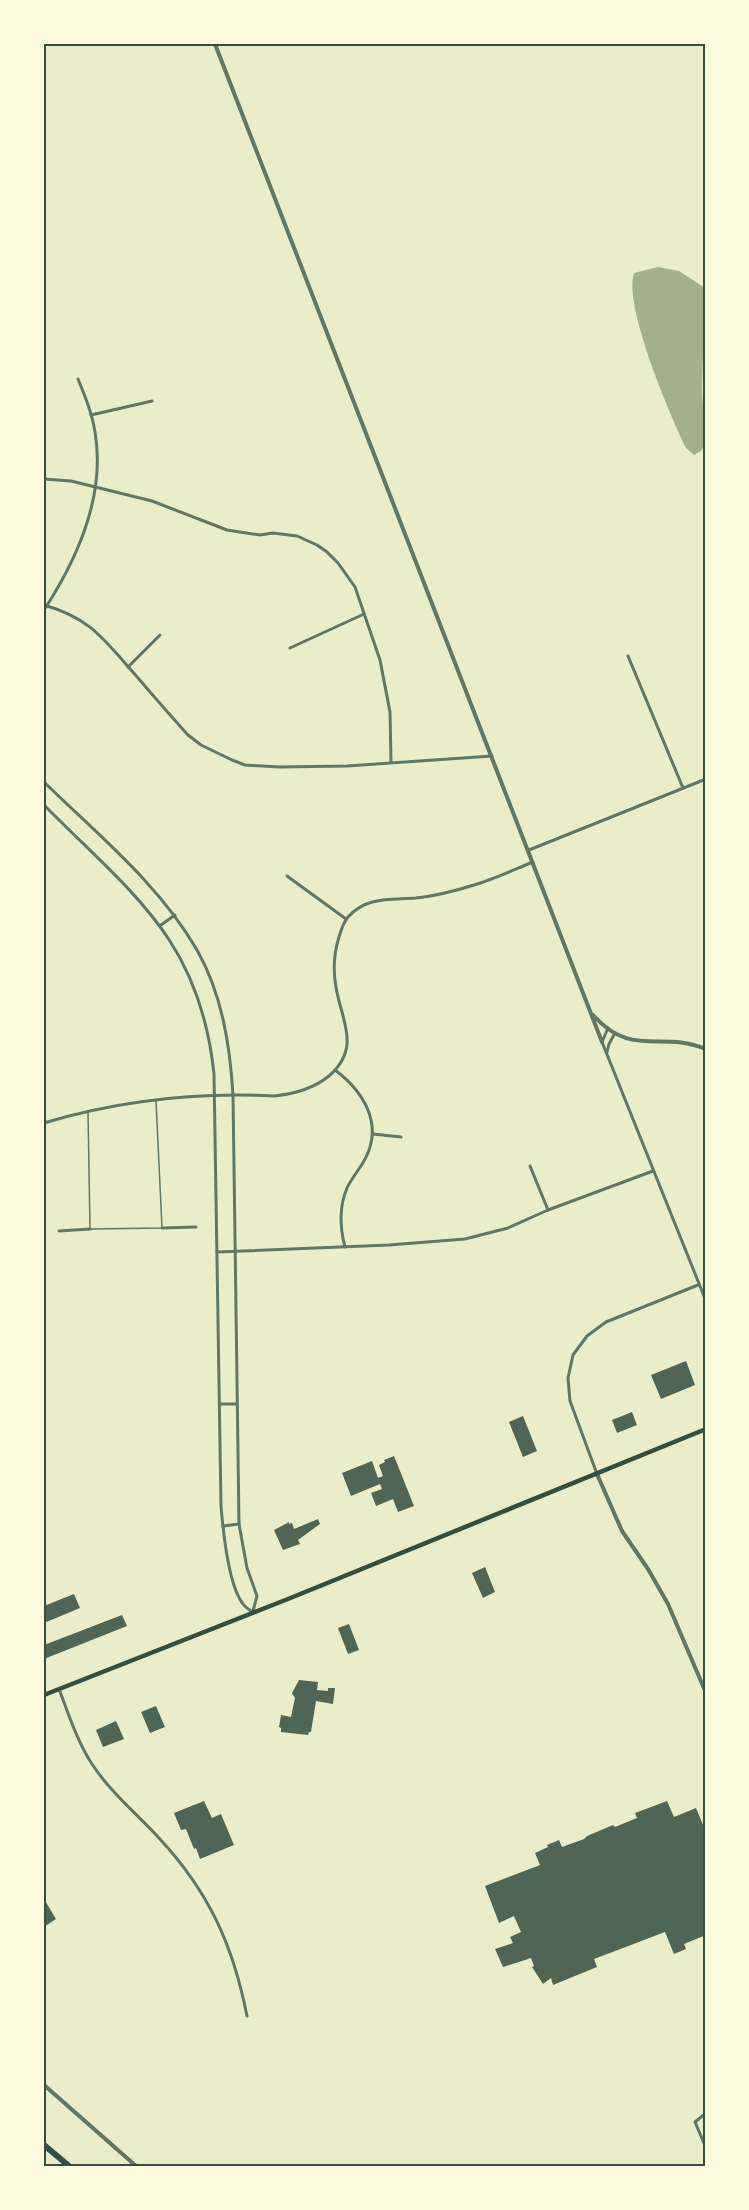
<svg xmlns="http://www.w3.org/2000/svg" width="749" height="2210" viewBox="0 0 749 2210" font-family="Jost,sans-serif">
<style>
.water{fill:#a3b18a}
.building{fill:#4f6655}
.lines{fill:none;stroke-linecap:round;stroke-linejoin:round}
.service{stroke:#617663;stroke-width:1.5}
.minor{stroke:#617663;stroke-width:3}
.tertiary{stroke:#617663;stroke-width:4}
.secondary{stroke:#344e41;stroke-width:4.5}
.motorway{stroke:#344e41;stroke-width:6}
.neatline{fill:none;stroke:#344e41;stroke-width:2}
</style>
<rect width="100%" height="100%" fill="#e9edc9"/>
<path class="water" d="M658,267l21,4 26,17 1,56 -3,12 -1,33 3,55 -4,7 -7,4 -8,-7c-16,-33 -63,-143 -52,-175z"/>
<g class="building">
<polygon points="686,1361 695,1385 661,1399 651,1375"/>
<polygon points="632,1412 637,1425 617,1433 612,1420"/>
<polygon points="523,1416 537,1451 523,1457 509,1422"/>
<polygon points="394,1456 414,1506 398,1512 393,1499 376,1506 371,1493 382,1489 380,1484 351,1496 342,1473 372,1461 378,1478 383,1476 379,1465 385,1462 384,1460"/>
<polygon points="318,1519 320,1524 298,1540 300,1544 283,1550 274,1530 289,1522 289,1524 292,1523 294,1529"/>
<polygon points="485,1567 495,1592 483,1598 472,1573"/>
<polygon points="74,1594 80,1608 44,1623 44,1606"/>
<polygon points="122,1615 127,1626 44,1659 44,1645"/>
<polygon points="349,1624 359,1650 348,1654 338,1628"/>
<polygon points="299,1680 318,1682 317,1690 328,1691 328,1688 335,1688 333,1704 316,1701 311,1732 309,1732 308,1735 281,1732 281,1728 279,1727 281,1715 291,1717 295,1698 292,1693"/>
<polygon points="156,1706 165,1727 150,1733 141,1712"/>
<polygon points="116,1721 124,1739 103,1747 96,1730"/>
<polygon points="204,1801 212,1818 221,1814 234,1845 200,1859 196,1848 194,1849 186,1829 181,1830 174,1813"/>
<polygon points="667,1801 674,1817 696,1808 706,1832 706,1935 684,1944 686,1949 674,1954 665,1932 594,1959 597,1967 553,1985 551,1978 543,1984 532,1967 534,1966 531,1958 503,1967 495,1949 513,1943 510,1937 521,1932 514,1916 499,1923 485,1886 540,1865 535,1853 548,1847 547,1845 559,1840 562,1847 584,1839 587,1836 613,1825 615,1827 637,1818 635,1813"/>
<polygon points="44,1899 56,1919 44,1927"/>
</g>
<g class="lines">
<polyline class="service" points="88,1112 90,1229 162,1228 156,1101"/>
<g class="minor">
<polyline points="91,415 152,401"/>
<polyline points="44,479 71,481 152,501 227,530 260,535 273,533 297,536 317,545 327,552 338,563 355,587 380,660 390,712 391,762"/>
<path d="M44,605c45,13 58,32 88,66 18,21 37,43 56,64l13,10 31,15 13,5 34,2 68,-1 145,-10"/>
<path d="M44,610c34,-52 62,-114 51,-178 -3,-19 -10,-36 -17,-53"/>
<polyline points="290,648 364,614"/>
<polyline points="628,656 683,788"/>
<polyline points="128,667 160,635"/>
<path d="M44,782c53,52 115,102 153,168 25,44 33,95 36,145l6,429 8,44 10,28 -4,15"/>
<path d="M44,805c88,89 156,134 170,269l7,432c2,24 7,79 22,98 2,3 7,6 10,9"/>
<polyline points="529,850 706,779"/>
<polyline points="287,876 346,919"/>
<polyline points="161,925 175,915"/>
<polyline points="608,1028 602,1042 706,1301"/>
<polyline points="607,1052 609,1044 615,1033"/>
<path d="M335,1070c28,21 48,53 31,87 -5,11 -14,20 -19,31 -8,19 -7,40 -2,59"/>
<path d="M44,1123c77,-23 150,-31 230,-27 20,-2 39,-7 55,-20 33,-29 12,-56 7,-89 -3,-16 -2,-34 3,-50 2,-7 4,-14 9,-20 19,-21 43,-17 68,-19 19,-2 39,-7 58,-13 20,-6 39,-15 59,-23"/>
<polyline points="373,1134 401,1137"/>
<polyline points="530,1166 548,1210"/>
<polyline points="162,1228 196,1227"/>
<polyline points="59,1231 90,1229"/>
<polyline points="217,1252 389,1245 465,1239 508,1228 548,1210 653,1171"/>
<polyline points="220,1404 236,1404"/>
<polyline points="597,1474 570,1401 568,1378 573,1355 587,1336 606,1322 698,1285"/>
<polyline points="223,1526 239,1524"/>
<path d="M59,1689c10,26 18,52 33,75 19,29 44,49 67,74 50,54 74,107 88,178"/>
<polyline points="706,2113 695,2122 706,2148"/>
</g>
<g class="tertiary">
<polyline points="215,44 602,1042"/>
<path d="M593,1015c39,44 68,15 113,34"/>
<polyline points="597,1474 622,1531 648,1569 668,1604 706,1693"/>
<polyline points="44,2085 136,2166"/>
</g>
<polyline class="secondary" points="44,1695 288,1599 706,1429"/>
<polyline class="motorway" points="44,2145 69,2166"/>
</g>
<rect width="749" height="2210" fill="none" stroke="#fefae0" stroke-width="90"/>
<rect x="45" y="45" width="659" height="2120" class="neatline"/>
</svg>
